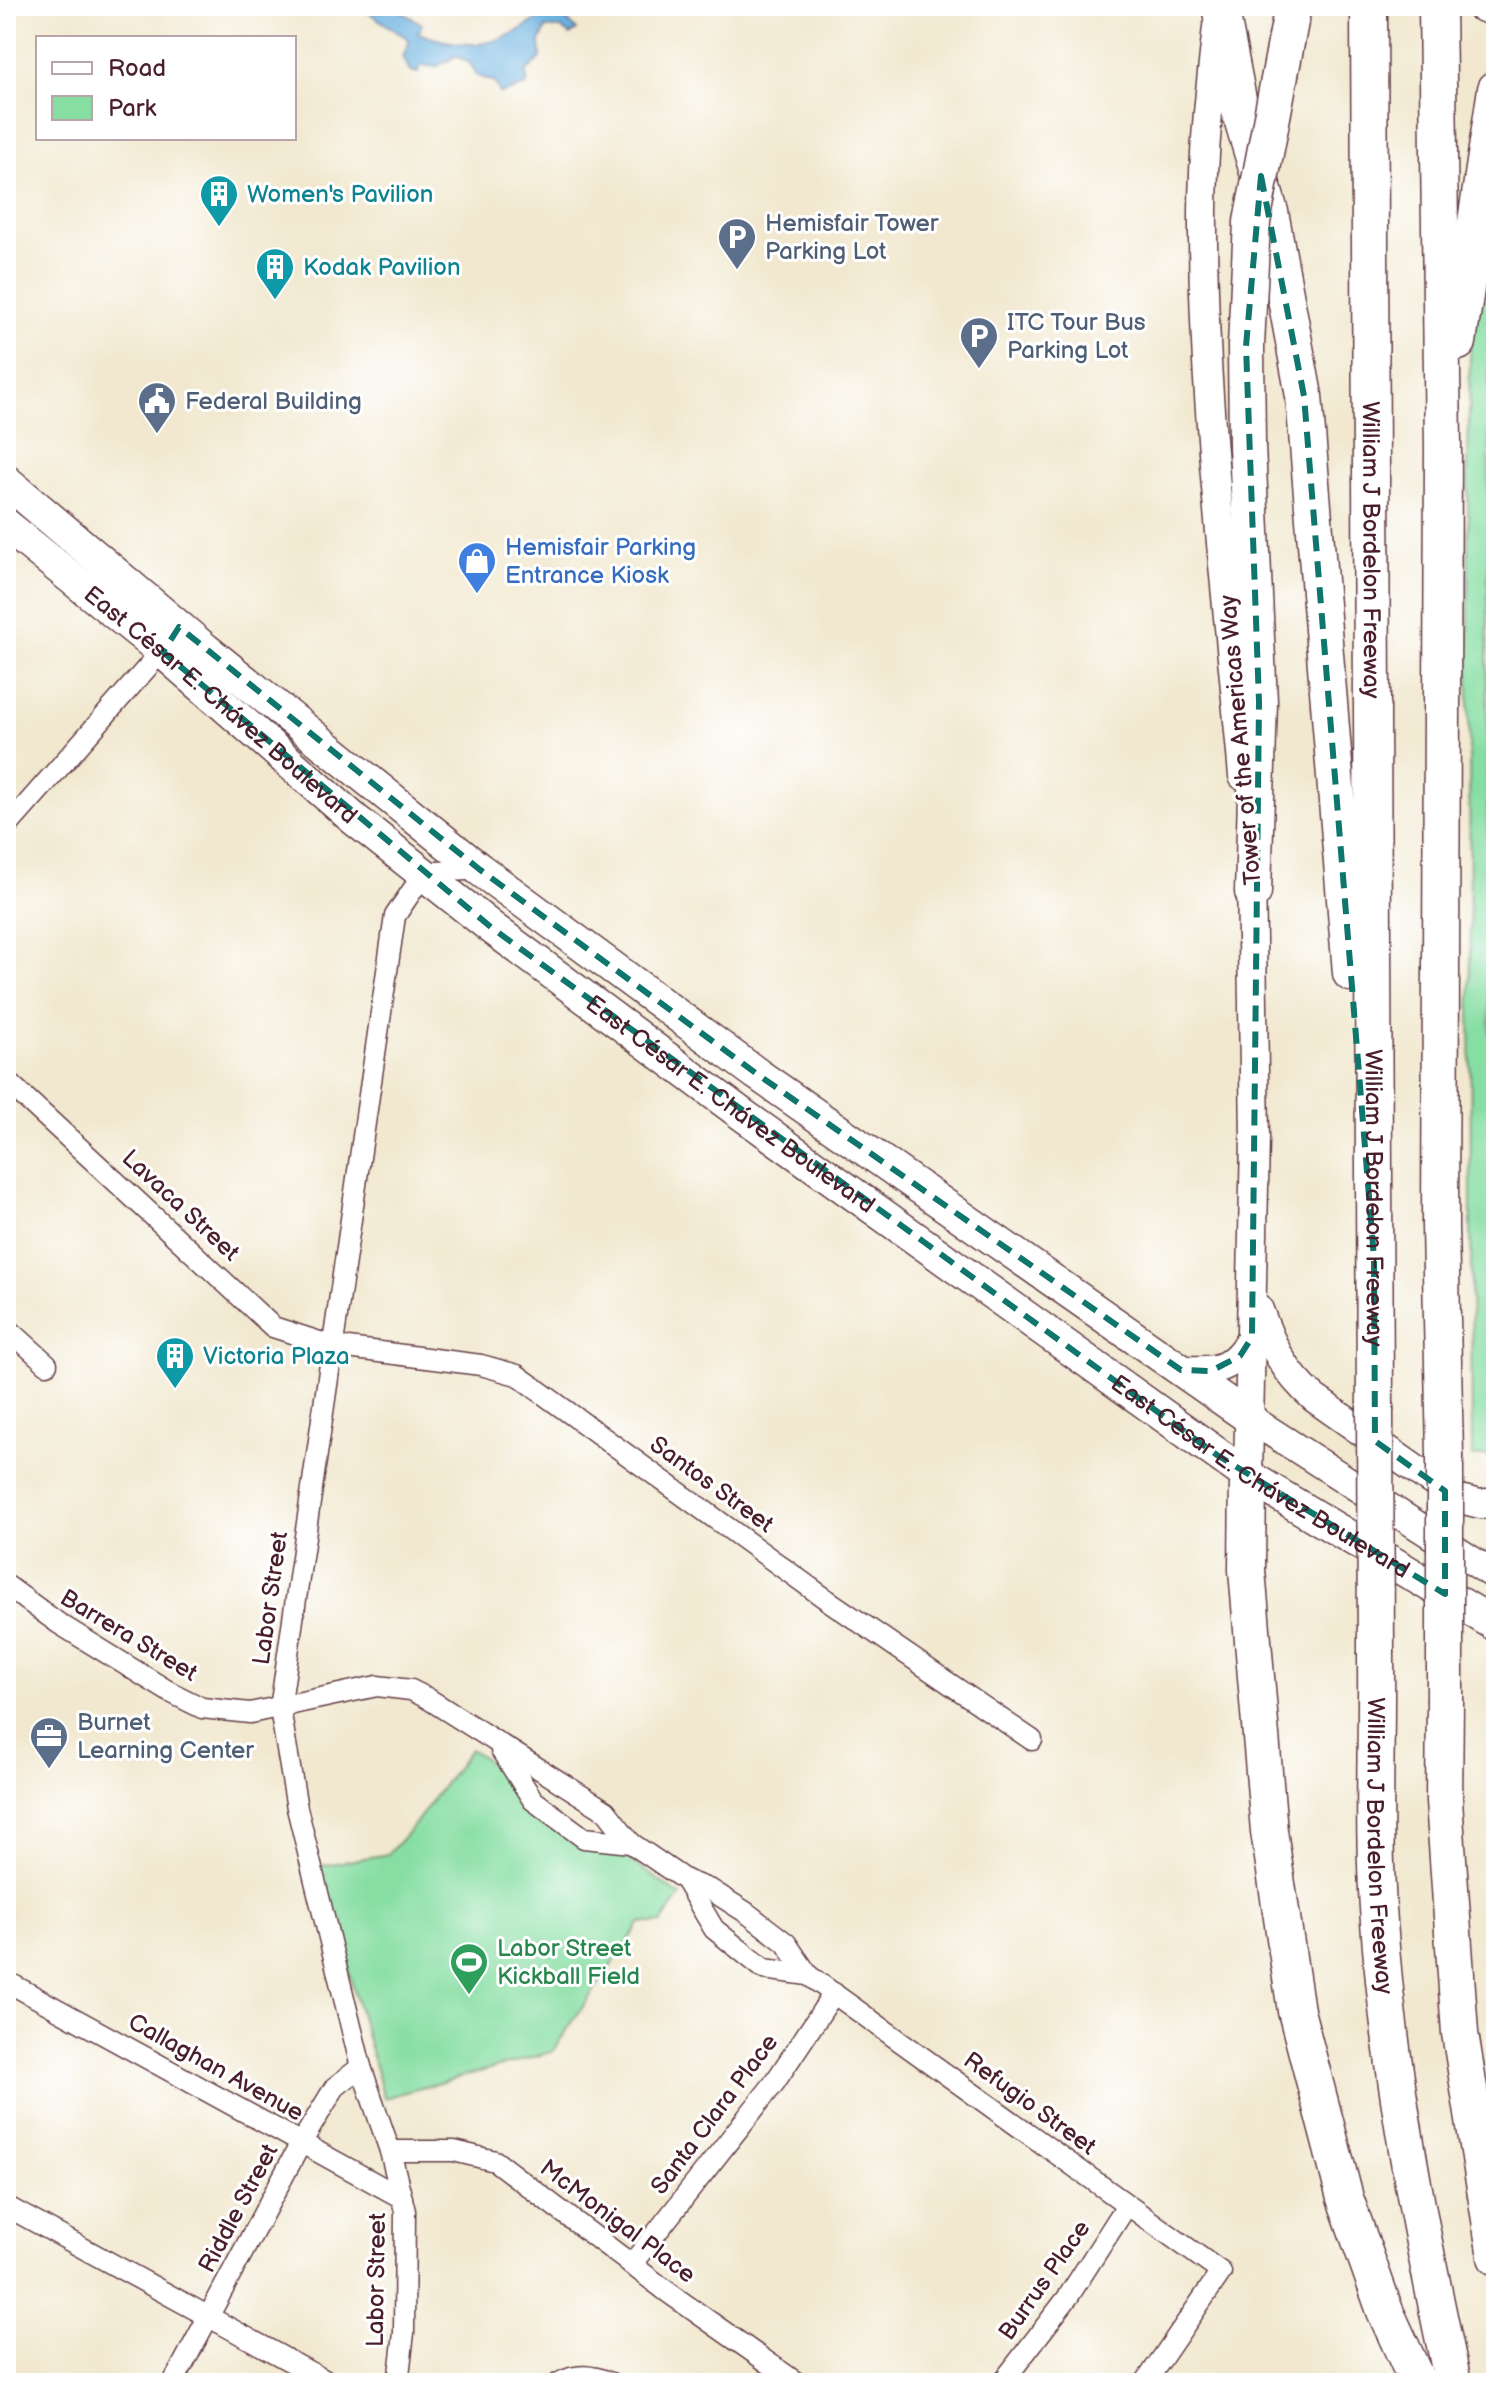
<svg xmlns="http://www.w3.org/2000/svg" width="1502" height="2389" viewBox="0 0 1502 2389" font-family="'Balsamiq Sans',sans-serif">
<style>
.green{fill:#87dea3;stroke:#687e67;stroke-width:2}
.water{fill:#68b0df;stroke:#596885;stroke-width:2}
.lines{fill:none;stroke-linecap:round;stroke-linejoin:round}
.street-casing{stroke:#633d44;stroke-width:23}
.secondary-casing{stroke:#633d44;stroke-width:31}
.primary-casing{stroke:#633d44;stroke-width:35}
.highway-casing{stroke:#633d44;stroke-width:39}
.street{stroke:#fff;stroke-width:20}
.secondary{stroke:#fff;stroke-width:28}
.primary{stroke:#fff;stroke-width:32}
.highway{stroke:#fff;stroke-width:36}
.highway-bridge-casing{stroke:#633d44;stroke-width:39;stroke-linecap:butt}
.highway-bridge{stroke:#fff;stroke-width:36}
.marked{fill:none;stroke:#0f766e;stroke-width:6;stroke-dasharray:16 10;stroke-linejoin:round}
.labels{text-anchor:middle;stroke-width:6;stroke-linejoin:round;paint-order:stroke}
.culture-label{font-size:24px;fill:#0d838f;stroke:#fff;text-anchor:start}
.service-label{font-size:24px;fill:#4e5e75;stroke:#fff;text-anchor:start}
.shop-label{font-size:24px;fill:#366cbe;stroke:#fff;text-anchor:start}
.street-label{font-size:24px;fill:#4a1f2b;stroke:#fff}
.leisure-label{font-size:24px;fill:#27864d;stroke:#fff;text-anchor:start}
</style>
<rect width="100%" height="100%" fill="#fff"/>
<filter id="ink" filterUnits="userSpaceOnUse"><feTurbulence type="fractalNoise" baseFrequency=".0125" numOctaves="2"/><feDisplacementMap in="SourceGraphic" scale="16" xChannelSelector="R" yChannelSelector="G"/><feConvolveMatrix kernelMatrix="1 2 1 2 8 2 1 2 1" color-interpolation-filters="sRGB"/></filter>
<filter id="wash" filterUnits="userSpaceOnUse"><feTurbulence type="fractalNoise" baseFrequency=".006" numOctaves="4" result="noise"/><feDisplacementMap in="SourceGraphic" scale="32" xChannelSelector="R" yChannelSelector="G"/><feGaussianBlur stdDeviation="1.8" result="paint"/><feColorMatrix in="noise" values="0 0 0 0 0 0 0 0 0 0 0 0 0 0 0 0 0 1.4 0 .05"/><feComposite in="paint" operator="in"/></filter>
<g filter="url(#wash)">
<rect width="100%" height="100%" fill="#f1e8cf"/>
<g class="green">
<polygon points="1471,300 1490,300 1487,766 1490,1031 1496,1100 1496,1455 1472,1457 1468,468"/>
<polygon points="470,1749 504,1771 544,1817 594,1851 627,1858 681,1896 661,1923 640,1923 552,2052 384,2098 319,1866 388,1854 411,1829"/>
</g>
<path class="water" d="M358,6h34l30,18 -4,9c53,20 83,13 128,-20l5,6 4,-5 -7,-8h19l-6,9 16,15 -7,5 -9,-7h-15l-6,14 1,16 -14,13v15l-27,8 -5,-12 -18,-6 -7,-13 -14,-7 -20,11 -15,-2 -3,8 -8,-2 -7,-14 7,-17z"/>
</g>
<g filter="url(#ink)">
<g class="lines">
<defs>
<g id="street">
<polyline points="6,828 168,644"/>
<polyline points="6,1080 273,1327 332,1346 481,1365 517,1375 826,1599 1032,1740"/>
<polyline points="6,1327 47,1364"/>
<polyline points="6,1585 58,1623 168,1691 202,1708 250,1713 377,1686 411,1690 427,1698 606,1811 631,1843 685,1880 711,1890 747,1913 786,1943 808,1975 1221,2272 1145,2383"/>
<polyline points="501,1750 533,1800 584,1838 631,1843"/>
<polyline points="685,1880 714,1929 764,1969 808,1975"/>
<polyline points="6,1981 402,2198"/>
<polyline points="390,2151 454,2151 495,2161 669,2293 797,2383"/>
<polyline points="6,2206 330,2383"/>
<polyline points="631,2265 775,2082 834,1993"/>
<polyline points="173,2383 301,2143 335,2087 361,2067"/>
<polyline points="398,2383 404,2333 405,2211 390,2151 361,2067 297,1808 280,1709 395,916 424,873 479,869"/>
<path d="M559,2383c18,-10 33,-8 52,0"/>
<polyline points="1002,2383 1068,2297 1127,2205"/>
</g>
<g id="secondary">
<polyline points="1479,6 1496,13"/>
<path d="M1217,27c-7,62 -14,125 -14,187 -1,187 24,376 40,562"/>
<path d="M1259,1310c13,36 25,62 55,88l142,100 24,6 16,-2"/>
<path d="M1181,1370c38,1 49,1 71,-33"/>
<polyline points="1251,1419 1496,1576"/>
<polyline points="1248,1476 1255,1138 1251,873"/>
</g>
<g id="primary">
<polyline points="6,481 205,649 479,869 757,1074 1251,1419"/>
<path id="s1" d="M6,525l157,127 191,167 138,109 251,187 505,361 248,149"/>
</g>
<g id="highway">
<polyline points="1220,6 1241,115 1270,212 1304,396 1351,973"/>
<path id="s2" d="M1369,6l6,1402"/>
<polyline points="1437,6 1443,446 1440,1226 1445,1455"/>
<polyline points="1458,342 1496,89"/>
<polyline points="1247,446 1259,702 1253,892"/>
<polyline points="1248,1476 1247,1570 1269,1831 1296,2011 1345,2198 1385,2311 1418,2383"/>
<path id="s3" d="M1376,1654c1,89 -4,179 3,268 11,156 41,308 74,461"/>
<polyline points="1445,1702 1444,1801 1460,2033 1496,2257"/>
</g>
</defs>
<use href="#street" class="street-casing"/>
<use href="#secondary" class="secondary-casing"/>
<use href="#primary" class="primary-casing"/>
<use href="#highway" class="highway-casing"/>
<use href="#street" class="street"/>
<use href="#secondary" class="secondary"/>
<use href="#primary" class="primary"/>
<use href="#highway" class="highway"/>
<defs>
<g id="highway-bridge">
<polyline points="1247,446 1246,346 1252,222 1293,6"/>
<polyline points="1375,1408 1376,1654"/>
<polyline points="1445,1702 1445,1455"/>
</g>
</defs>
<use href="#highway-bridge" class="highway-bridge-casing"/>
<use href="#highway-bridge" class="highway-bridge"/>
</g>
</g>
<path class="marked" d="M1261,176l43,220 70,862 1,183 70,50v103l-228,-139 -725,-527 -329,-276 16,-25 300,242 278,205 424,296 30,1 29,-15 12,-19 7,-635 -13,-356z"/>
<defs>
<symbol id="building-pin" viewBox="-11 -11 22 30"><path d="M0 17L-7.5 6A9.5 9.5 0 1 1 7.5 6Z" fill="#0f9aa8" stroke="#fff"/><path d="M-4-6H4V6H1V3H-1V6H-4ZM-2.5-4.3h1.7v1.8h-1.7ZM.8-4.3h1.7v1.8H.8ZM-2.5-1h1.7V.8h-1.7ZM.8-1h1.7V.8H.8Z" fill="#fff"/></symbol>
<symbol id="parking-pin" viewBox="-11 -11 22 30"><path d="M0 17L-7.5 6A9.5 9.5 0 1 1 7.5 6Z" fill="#5c6f8a" stroke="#fff"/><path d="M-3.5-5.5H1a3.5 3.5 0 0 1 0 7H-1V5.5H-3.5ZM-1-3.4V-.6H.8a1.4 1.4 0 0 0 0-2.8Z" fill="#fff"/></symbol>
<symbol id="civic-pin" viewBox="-11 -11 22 30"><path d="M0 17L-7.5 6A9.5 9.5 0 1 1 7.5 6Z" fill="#5c6f8a" stroke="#fff"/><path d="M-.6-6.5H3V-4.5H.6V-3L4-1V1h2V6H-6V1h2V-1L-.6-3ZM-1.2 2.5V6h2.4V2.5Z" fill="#fff"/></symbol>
<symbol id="shop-pin" viewBox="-11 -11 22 30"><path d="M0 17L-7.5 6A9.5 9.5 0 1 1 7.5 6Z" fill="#3f7fe0" stroke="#fff"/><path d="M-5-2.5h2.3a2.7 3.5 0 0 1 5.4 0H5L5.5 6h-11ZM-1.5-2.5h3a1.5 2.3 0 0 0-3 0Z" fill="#fff"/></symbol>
<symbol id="office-pin" viewBox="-11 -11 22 30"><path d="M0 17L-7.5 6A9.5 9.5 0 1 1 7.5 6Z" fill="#5c6f8a" stroke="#fff"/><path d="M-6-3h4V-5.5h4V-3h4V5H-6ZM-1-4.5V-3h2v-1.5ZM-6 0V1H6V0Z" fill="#fff"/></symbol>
<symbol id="stadium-pin" viewBox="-11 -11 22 30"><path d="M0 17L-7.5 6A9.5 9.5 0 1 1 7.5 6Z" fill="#2e9e5b" stroke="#fff"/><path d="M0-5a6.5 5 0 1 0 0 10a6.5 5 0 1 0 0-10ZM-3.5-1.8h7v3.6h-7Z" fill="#fff"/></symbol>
</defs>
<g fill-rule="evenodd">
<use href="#building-pin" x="197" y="172" width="44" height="60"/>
<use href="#parking-pin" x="715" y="215" width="44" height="60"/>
<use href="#building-pin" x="253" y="245" width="44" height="60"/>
<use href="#parking-pin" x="957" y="314" width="44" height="60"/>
<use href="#civic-pin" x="135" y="379" width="44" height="60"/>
<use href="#shop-pin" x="455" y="539" width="44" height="60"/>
<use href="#building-pin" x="153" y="1334" width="44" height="60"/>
<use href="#office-pin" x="27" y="1714" width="44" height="60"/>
<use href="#stadium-pin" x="447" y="1940" width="44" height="60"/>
</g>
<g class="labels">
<g class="culture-label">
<text x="247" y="202">Women's Pavilion</text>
<text x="303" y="275">Kodak Pavilion</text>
<text x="203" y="1364">Victoria Plaza</text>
</g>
<g class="service-label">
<text x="765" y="231">Hemisfair Tower<tspan x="765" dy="28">Parking Lot</tspan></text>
<text x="1007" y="330">ITC Tour Bus<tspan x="1007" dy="28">Parking Lot</tspan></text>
<text x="185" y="409">Federal Building</text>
<text x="77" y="1730">Burnet<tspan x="77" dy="28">Learning Center</tspan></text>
</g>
<g class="shop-label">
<text x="505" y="555">Hemisfair Parking<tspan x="505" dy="28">Entrance Kiosk</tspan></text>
</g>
<g class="street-label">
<text dy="8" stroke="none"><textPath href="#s2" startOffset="544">William J Bordelon Freeway</textPath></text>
<text dy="8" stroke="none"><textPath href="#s1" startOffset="280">East César E. Chávez Boulevard</textPath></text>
<text transform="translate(1240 740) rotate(-95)" y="8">Tower of the Americas Way</text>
<text dy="8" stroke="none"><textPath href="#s1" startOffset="928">East César E. Chávez Boulevard</textPath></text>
<text dy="8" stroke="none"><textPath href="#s2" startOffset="1192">William J Bordelon Freeway</textPath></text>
<text transform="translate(181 1205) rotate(43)" y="8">Lavaca Street</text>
<text dy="8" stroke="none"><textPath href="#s1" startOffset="1576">East César E. Chávez Boulevard</textPath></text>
<text transform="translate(712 1484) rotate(36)" y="8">Santos Street</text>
<text transform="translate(270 1598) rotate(-82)" y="8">Labor Street</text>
<text transform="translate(129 1635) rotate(31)" y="8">Barrera Street</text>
<text dy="8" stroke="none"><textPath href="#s3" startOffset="192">William J Bordelon Freeway</textPath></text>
<text transform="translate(216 2067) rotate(29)" y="8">Callaghan Avenue</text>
<text transform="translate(1030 2103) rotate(36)" y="8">Refugio Street</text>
<text transform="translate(714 2114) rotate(-53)" y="8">Santa Clara Place</text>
<text transform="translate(238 2208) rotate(-62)" y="8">Riddle Street</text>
<text transform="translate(618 2221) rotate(37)" y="8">McMonigal Place</text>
<text transform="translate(376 2280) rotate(-89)" y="8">Labor Street</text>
<text transform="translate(1044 2280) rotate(-55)" y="8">Burrus Place</text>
</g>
<g class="leisure-label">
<text x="497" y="1956">Labor Street<tspan x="497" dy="28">Kickball Field</tspan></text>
</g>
</g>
<rect width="1502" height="2389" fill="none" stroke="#fff" stroke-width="32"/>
<rect x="36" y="36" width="260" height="104" fill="#ffffff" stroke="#b7a5aa" stroke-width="2"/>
<rect x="52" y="62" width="40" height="12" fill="#ffffff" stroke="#b7a5aa" stroke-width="2"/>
<text x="108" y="76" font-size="24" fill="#4a1f2b">Road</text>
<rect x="52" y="96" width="40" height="24" fill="#87dea3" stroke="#b7a5aa" stroke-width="2"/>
<text x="108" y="116" font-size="24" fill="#4a1f2b">Park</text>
</svg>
